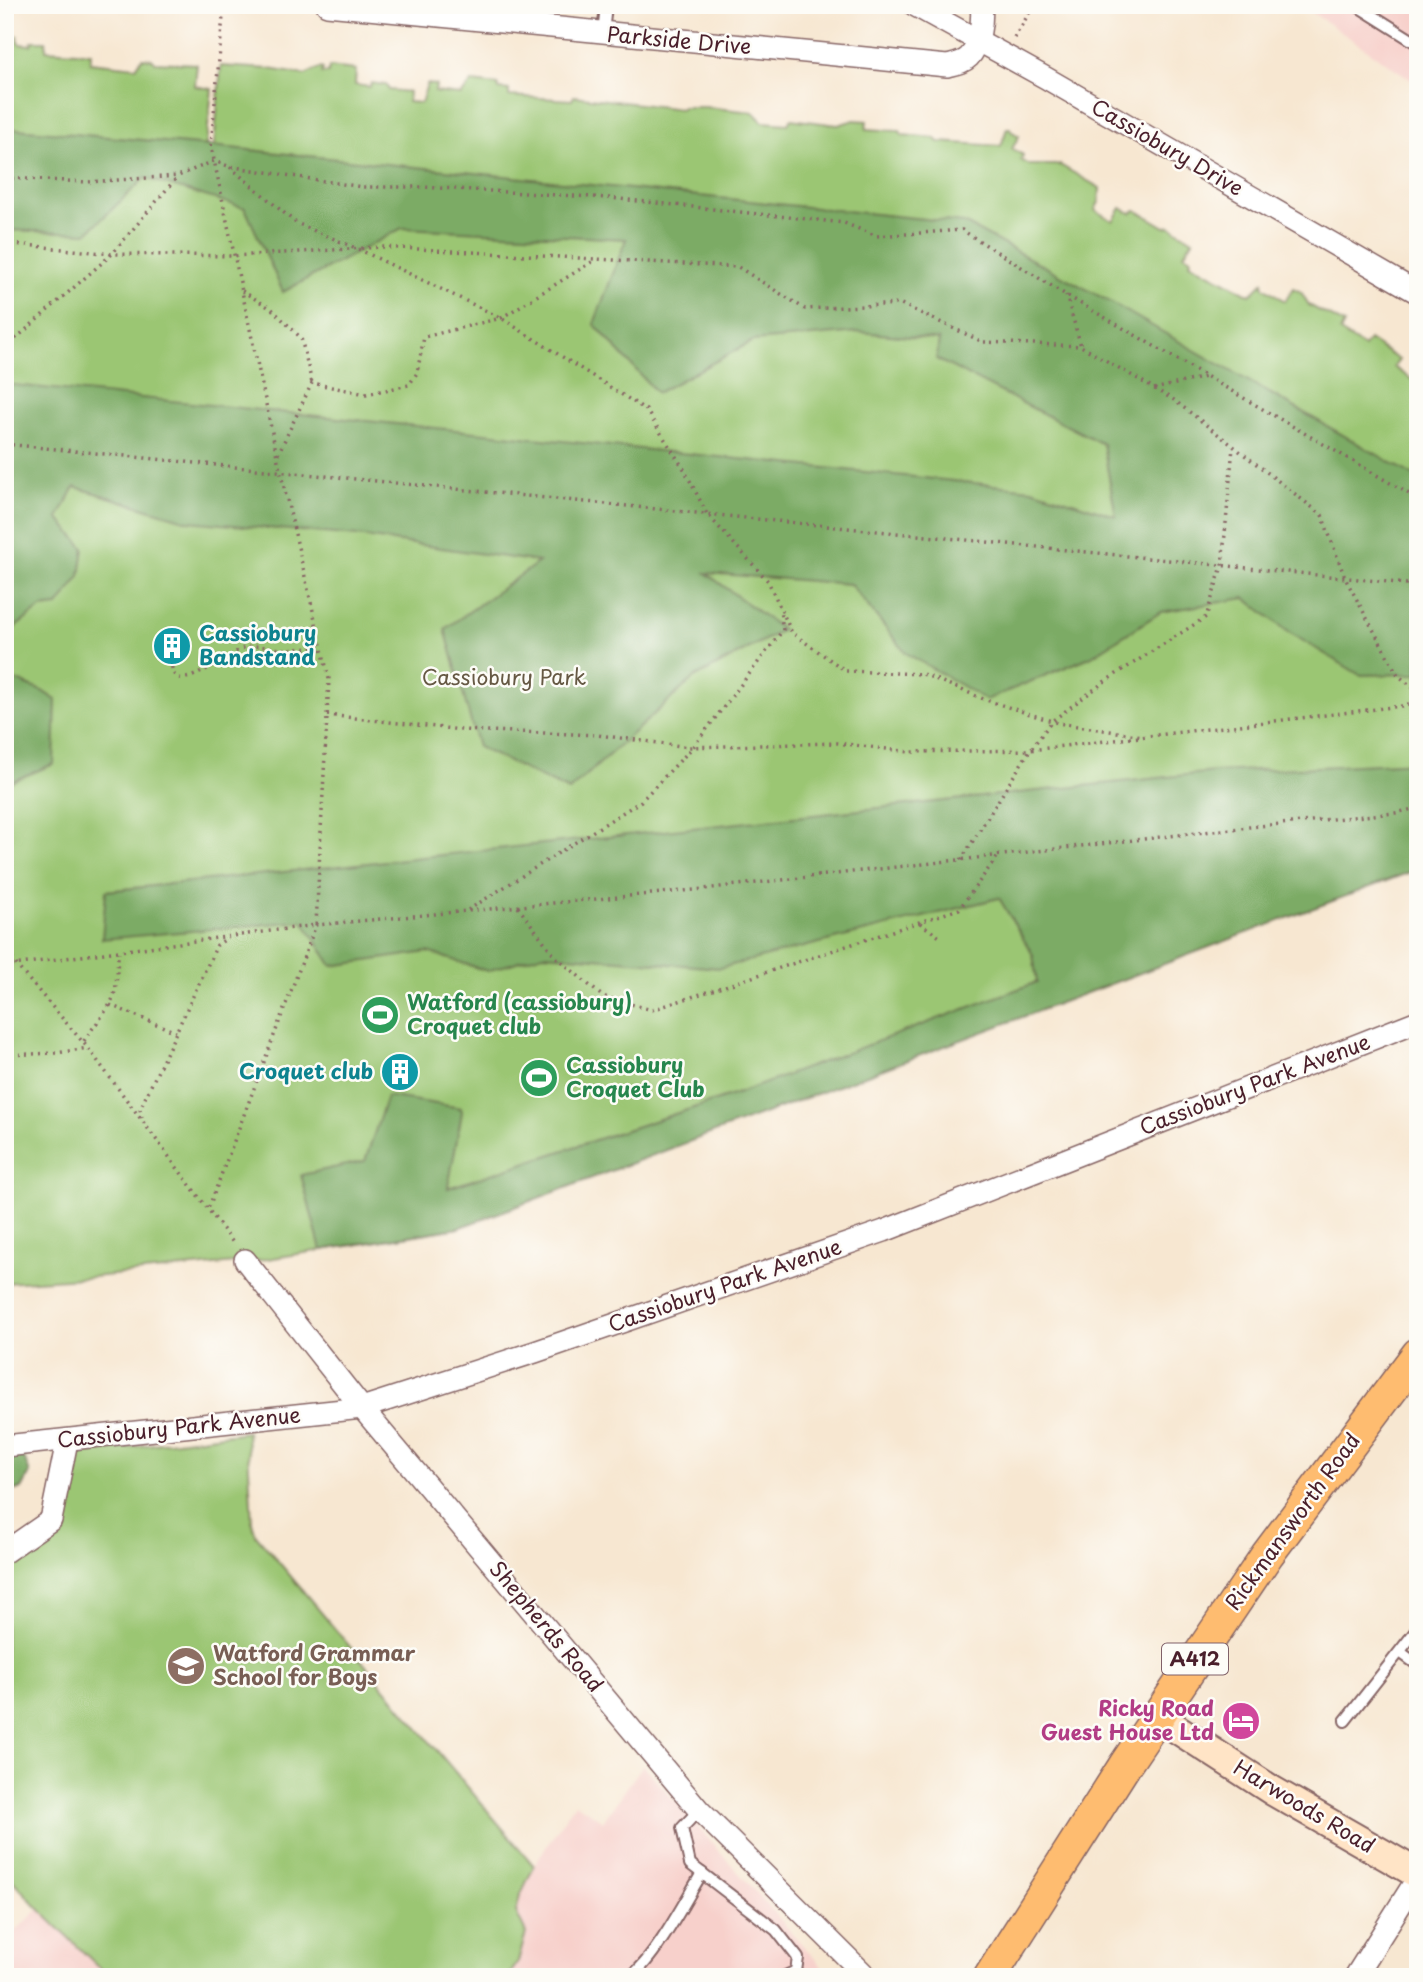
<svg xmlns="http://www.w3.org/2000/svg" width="1423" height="1982" viewBox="0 0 1423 1982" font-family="'Playpen Sans',sans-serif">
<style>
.built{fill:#f7d0cb}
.green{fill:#9bc673;stroke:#72724f;stroke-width:2}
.forest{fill:#7cab65;stroke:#636548;stroke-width:2}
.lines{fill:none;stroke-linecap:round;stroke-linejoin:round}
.lane-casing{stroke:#876565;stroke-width:14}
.street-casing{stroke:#876565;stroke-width:24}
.secondary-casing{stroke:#876565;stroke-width:32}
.primary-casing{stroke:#876565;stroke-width:35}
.path{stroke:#876565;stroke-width:3.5;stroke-dasharray:2 5;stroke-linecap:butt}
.lane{stroke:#fff;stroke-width:10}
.street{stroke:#fff;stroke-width:21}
.secondary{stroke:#ffe4c6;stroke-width:28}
.primary{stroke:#febc70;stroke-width:32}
.labels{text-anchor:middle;stroke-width:5;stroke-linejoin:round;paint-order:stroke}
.shield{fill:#fdfcf7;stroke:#806168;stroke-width:2}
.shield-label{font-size:19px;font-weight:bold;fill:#4a1f2b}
.street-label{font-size:21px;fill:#4a1f2b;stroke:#fdfcf7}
.culture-label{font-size:21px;font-weight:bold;fill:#0d838f;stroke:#fdfcf7;text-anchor:start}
.park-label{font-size:21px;fill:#665944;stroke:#fdfcf7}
.leisure-label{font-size:21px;font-weight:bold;fill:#27864d;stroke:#fdfcf7;text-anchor:start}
.education-label{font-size:21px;font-weight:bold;fill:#785e54;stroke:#fdfcf7;text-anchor:start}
.hotel-label{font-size:21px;font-weight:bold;fill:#b23c85;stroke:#fdfcf7;text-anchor:end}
</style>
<rect width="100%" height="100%" fill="#fdfcf7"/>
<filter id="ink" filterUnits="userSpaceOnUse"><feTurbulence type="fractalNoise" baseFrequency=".0143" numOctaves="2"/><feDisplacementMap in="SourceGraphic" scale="14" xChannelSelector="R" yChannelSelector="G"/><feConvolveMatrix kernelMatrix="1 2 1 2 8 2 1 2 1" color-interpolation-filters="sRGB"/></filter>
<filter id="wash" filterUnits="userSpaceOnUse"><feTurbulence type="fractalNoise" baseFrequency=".00686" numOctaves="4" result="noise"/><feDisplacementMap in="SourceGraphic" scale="28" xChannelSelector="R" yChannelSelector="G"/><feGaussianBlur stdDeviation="1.57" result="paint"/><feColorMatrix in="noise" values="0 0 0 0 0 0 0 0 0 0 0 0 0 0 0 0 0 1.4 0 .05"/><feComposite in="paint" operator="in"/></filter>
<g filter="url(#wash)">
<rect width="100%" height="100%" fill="#f7e7d1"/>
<g class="built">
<polygon points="1301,5 1418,5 1418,84"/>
<polygon points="247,1432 252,1522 256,1535 534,1865 575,1803 603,1821 643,1765 831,1977 5,1977 5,1941 39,1909 5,1872 5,1567 50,1537 64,1464"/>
</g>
<g class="green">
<polygon points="13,34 18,36 19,44 31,45 32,41 46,41 46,50 91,53 90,62 136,67 142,58 153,59 155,62 197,64 195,86 212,89 206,146 214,146 221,66 270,69 305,75 320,68 323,69 322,73 328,73 329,67 356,70 355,85 370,87 371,83 386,85 389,90 409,92 408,102 421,103 427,84 436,85 435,92 461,95 472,82 498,85 499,89 509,90 509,96 572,100 574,96 681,109 682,107 705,107 753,112 763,122 788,124 791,119 838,125 854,120 867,121 866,129 900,131 902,135 935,138 939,142 1001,146 1007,128 1010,128 1011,131 1019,136 1012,149 1023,155 1021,160 1030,165 1060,165 1100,188 1099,202 1095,210 1113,221 1121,208 1131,213 1136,210 1165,227 1170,226 1193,240 1184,254 1191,258 1190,263 1250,295 1263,282 1264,287 1285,301 1293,288 1301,292 1309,305 1344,324 1340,332 1364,347 1369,340 1399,360 1394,367 1414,381 1418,378 1418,869 458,1228 255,1261 82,1278 5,1283 5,38 9,38"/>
<polygon points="247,1432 252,1522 256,1535 534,1866 520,1896 516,1912 526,1933 518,1962 508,1977 109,1977 39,1909 5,1872 5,1567 50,1537 64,1464 69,1455"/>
</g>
<g class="forest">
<polygon points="5,128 211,146 964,223 1105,299 1418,478 1418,674 1360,675 1287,631 1245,598 1161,612 1090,657 986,700 906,653 850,584 706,573 783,630 694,678 569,791 478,747 445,629 539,562 357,536 188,521 75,487 58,518 84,548 80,576 58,606 41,608 5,635 5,384 1032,489 1116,516 1103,444 936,359 939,340 860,332 753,341 657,393 594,324 626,239 402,228 283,292 245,208 145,178 87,233 5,230"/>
<polygon points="5,676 42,691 56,700 54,764 5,784"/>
<polygon points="1418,762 1418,869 458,1228 321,1250 301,1175 365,1161 387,1096 461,1108 462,1112 448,1188 739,1093 1037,982 1033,955 999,898 720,968 543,954 487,971 428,952 332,966 303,921 102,939 106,891 1214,772"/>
<polygon points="5,1451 23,1455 30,1473 21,1489 5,1492"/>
</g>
</g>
<g filter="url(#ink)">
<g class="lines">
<defs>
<g id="lane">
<polyline points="1356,5 1418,44"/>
<polyline points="603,34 606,5"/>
<polyline points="1400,1652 1418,1665"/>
<polyline points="1345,1721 1418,1628"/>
<polyline points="699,1810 682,1828 690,1864 776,1930 798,1958 796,1971"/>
<path d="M630,1977c25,-18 55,-76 72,-104"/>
<polyline points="783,1977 796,1971 801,1977"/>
</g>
<g id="street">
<path d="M327,5l620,61c8,-2 16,-3 22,-9 11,-11 14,-38 12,-52"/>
<polyline points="914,5 1046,78 1418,293"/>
<polyline points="245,1260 362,1408 699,1810 867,1977"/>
<polyline points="5,1446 362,1408 535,1352 884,1231 1418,1021"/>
<polyline points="5,1552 51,1520 67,1441"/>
<polyline points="1355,1977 1413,1885 1418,1882"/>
</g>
<polyline id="secondary" points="1157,1716 1273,1791 1418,1874"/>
<polyline id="primary" points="990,1977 1125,1765 1267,1555 1418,1354"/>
</defs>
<use href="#lane" class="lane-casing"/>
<use href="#street" class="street-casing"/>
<use href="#secondary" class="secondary-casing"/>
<use href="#primary" class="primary-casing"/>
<g class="path">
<polyline points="1014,38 1034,5"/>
<polyline points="230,167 296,223 356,248 501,318 646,410 684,469 707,514 768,581 792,633 846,671 923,674 986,700 1058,723 1143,736"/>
<polyline points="5,178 87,182 178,176 214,161 228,166 362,187 422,187 609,198 844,223 877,236 962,230 1066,295 1418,499"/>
<polyline points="5,243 112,254 234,256 382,247 738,267 805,309 901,304 983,342 1081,346 1174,400 1322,515 1345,578 1398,675 1418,692"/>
<polyline points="242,291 272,309 301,338 312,383"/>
<polyline points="1066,295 1081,346"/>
<polyline points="5,348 112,254 178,176"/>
<polyline points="1154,389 1205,377"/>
<polyline points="5,444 1418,585"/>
<polyline points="278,454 312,383 366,394 409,385 417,373 424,337 501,318 595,260"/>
<path d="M171,660c1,7 0,16 9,18 16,3 49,-25 64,-30 14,-5 30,2 44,1 11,0 22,-1 33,-2"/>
<polyline points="327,715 462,730 598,735 689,747 838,743 910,752 1030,750 1418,704"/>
<polyline points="961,860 1030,750 1052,721 1104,682 1206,617 1222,566 1233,447"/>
<polyline points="518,907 555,956 602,996 652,1010 959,909 998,856"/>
<polyline points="468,910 641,801 693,747 783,630 780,610"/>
<polyline points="920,923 941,938"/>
<polyline points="5,946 17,966 88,1048 234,1244"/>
<polyline points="5,966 316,925 329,679 280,470 211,146 224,5"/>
<polyline points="110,1005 176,1032"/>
<path d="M84,1041c9,-15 22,-27 29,-43 5,-13 3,-31 6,-46"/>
<polyline points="5,1055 56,1053 88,1048"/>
<polyline points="142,1118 140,1109 217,945 226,939"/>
<polyline points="209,1207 316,925 694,890 1249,827 1395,813 1418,808"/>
</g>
<use href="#lane" class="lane"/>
<use href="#street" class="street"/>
<use href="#secondary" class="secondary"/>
<use href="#primary" class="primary"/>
</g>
</g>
<defs>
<symbol id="building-disc" viewBox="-11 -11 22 22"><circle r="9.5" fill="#0f9aa8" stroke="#fdfcf7"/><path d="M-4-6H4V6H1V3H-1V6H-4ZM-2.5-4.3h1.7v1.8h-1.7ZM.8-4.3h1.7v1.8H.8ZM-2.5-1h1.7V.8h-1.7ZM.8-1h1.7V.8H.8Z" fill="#fff"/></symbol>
<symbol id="stadium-disc" viewBox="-11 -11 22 22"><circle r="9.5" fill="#2e9e5b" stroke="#fdfcf7"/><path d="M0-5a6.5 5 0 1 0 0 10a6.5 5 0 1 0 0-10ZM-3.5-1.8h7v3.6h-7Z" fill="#fff"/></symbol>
<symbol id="school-disc" viewBox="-11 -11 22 22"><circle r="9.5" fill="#8d6e63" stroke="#fdfcf7"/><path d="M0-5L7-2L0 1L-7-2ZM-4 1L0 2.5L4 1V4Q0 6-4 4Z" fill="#fff"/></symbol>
<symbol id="hotel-disc" viewBox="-11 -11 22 22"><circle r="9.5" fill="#d1479c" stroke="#fdfcf7"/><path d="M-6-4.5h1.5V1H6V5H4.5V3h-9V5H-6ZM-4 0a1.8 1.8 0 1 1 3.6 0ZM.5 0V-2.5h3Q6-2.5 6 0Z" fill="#fff"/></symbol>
</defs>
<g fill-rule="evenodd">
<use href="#building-disc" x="150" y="624" width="44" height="44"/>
<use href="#stadium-disc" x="358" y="993" width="44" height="44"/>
<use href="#building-disc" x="378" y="1050" width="44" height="44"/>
<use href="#stadium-disc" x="517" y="1056" width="44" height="44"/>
<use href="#school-disc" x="164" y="1644" width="44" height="44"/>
<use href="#hotel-disc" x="1219" y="1699" width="44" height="44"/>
</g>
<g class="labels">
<rect class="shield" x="1162" y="1643.5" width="66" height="31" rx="5"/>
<g class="shield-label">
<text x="1195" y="1666">A412</text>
</g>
<g class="street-label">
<text transform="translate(679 41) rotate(5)" y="7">Parkside Drive</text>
<text transform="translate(1167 148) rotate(30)" y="7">Cassiobury Drive</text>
<text transform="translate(1255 1085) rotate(-21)" y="7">Cassiobury Park Avenue</text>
<text transform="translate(725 1286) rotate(-19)" y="7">Cassiobury Park Avenue</text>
<text transform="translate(179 1428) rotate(-6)" y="7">Cassiobury Park Avenue</text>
<text transform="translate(1293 1522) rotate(-54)" y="7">Rickmansworth Road</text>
<text transform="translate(546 1627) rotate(50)" y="7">Shepherds Road</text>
<text transform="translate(1304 1807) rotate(31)" y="7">Harwoods Road</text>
</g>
<g class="culture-label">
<text x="199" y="641">Cassiobury<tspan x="199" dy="24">Bandstand</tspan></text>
<text x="373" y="1079" text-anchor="end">Croquet club</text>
</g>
<g class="park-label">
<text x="504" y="685">Cassiobury Park</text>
</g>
<g class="leisure-label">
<text x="407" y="1010">Watford (cassiobury)<tspan x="407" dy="24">Croquet club</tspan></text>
<text x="566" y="1073">Cassiobury<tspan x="566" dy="24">Croquet Club</tspan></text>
</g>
<g class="education-label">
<text x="213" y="1661">Watford Grammar<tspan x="213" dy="24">School for Boys</tspan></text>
</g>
<g class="hotel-label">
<text x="1214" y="1716">Ricky Road<tspan x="1214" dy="24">Guest House Ltd</tspan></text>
</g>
</g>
<rect width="1423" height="1982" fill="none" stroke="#fdfcf7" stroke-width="28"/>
</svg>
